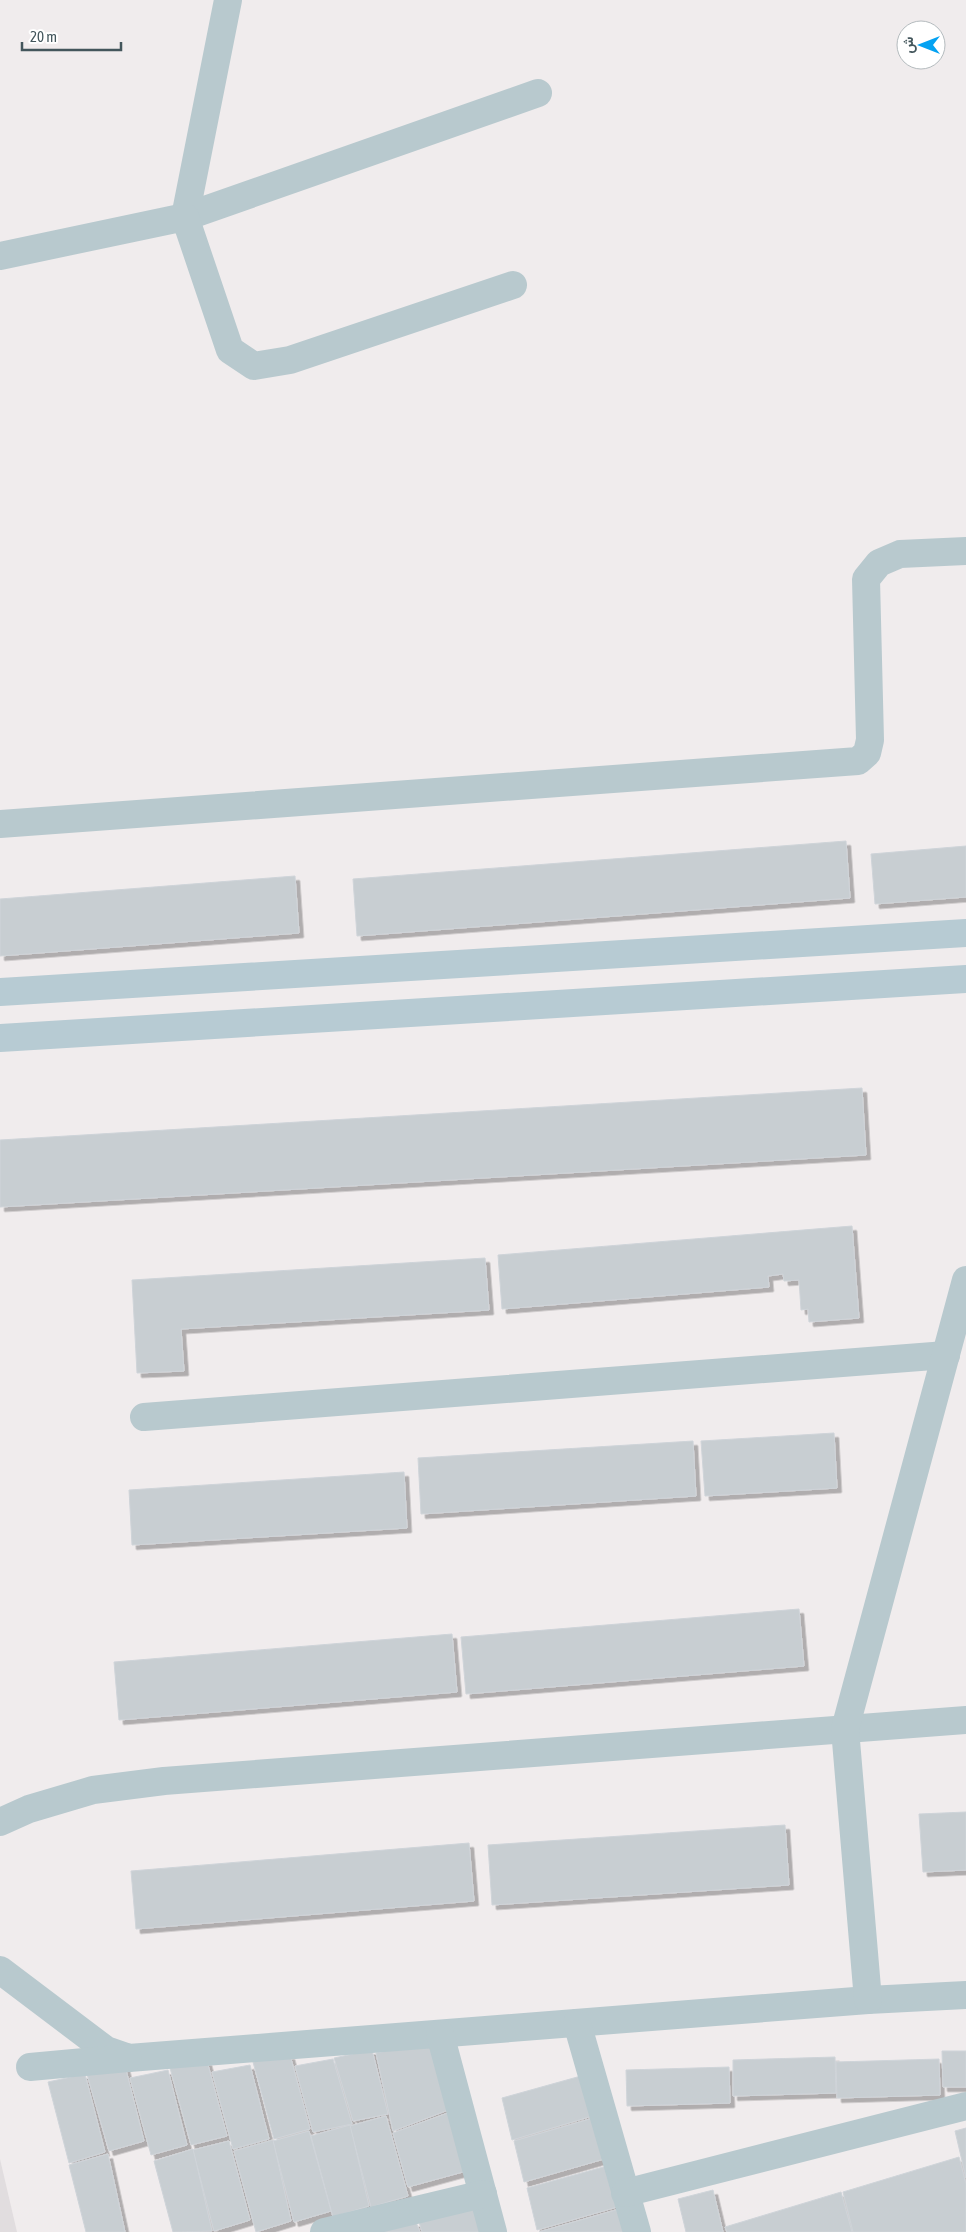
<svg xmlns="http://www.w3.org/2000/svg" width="966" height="2232" viewBox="0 0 966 2232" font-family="'Asap Condensed',Vazirmatn,sans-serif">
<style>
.education{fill:#e1dddf}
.building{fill:#c8ced2;stroke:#cfd4d9;filter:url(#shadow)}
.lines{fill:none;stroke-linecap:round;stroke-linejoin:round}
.street{stroke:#b8c9ce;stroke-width:28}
.secondary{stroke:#b7cbd3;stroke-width:28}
</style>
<defs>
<filter id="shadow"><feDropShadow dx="4.5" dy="4.5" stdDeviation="0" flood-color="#0004"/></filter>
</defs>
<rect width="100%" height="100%" fill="#f0eced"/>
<polygon class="education" points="0,2159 17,2232 0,2232"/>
<g class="building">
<polygon points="846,841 850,898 357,936 353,879"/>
<polygon points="966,846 966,897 875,904 871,854"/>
<polygon points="295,876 299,933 0,956 0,899"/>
<polygon points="862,1088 866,1155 0,1207 0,1140"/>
<polygon points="852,1226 859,1318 809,1322 808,1309 801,1310 799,1280 784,1281 783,1274 768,1276 769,1287 502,1309 498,1255"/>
<polygon points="485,1258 489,1310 181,1329 184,1371 137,1373 132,1280"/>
<polygon points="834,1433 837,1488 705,1496 701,1441"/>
<polygon points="693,1441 696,1496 421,1514 418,1458"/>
<polygon points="404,1472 407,1528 132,1545 129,1490"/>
<polygon points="799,1609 804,1666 466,1694 461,1637"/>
<polygon points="452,1634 457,1692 119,1720 114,1662"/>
<polygon points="966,1812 966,1870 923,1872 919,1814"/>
<polygon points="785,1825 789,1885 492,1905 488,1845"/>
<polygon points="469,1843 474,1901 136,1929 131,1871"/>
<polygon points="437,2042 456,2107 393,2131 376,2053"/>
<polygon points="372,2050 388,2114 353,2121 334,2058"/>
<polygon points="942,2051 966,2051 966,2087 943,2087"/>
<polygon points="290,2055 310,2129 274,2139 253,2062"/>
<polygon points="835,2057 836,2093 733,2096 733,2060"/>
<polygon points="333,2059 352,2124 313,2132 295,2066"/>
<polygon points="939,2059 940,2095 837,2098 836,2062"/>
<polygon points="207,2061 227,2136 191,2145 170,2068"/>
<polygon points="250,2065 269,2139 233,2149 212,2072"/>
<polygon points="125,2066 144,2141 109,2151 87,2074"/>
<polygon points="729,2067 730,2103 627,2106 626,2070"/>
<polygon points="168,2070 187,2145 151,2155 130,2078"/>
<polygon points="85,2074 105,2152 69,2163 48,2082"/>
<polygon points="588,2074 599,2114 512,2140 502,2098"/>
<polygon points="456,2110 470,2170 408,2187 393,2133"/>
<polygon points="386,2116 408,2196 371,2207 350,2126"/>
<polygon points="600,2116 611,2157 524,2182 514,2141"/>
<polygon points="350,2125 369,2206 333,2217 311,2136"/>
<polygon points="966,2128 966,2178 955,2131"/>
<polygon points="309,2131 331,2211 294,2222 273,2141"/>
<polygon points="273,2140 291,2221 256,2232 234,2151"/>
<polygon points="229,2141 250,2220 214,2231 193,2150"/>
<polygon points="193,2149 212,2231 173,2232 154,2161"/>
<polygon points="108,2154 125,2232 86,2232 69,2165"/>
<polygon points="959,2157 966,2184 966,2232 853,2232 843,2192"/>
<polygon points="614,2164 624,2205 537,2230 527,2188"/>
<polygon points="713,2190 723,2232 686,2232 678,2199"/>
<polygon points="841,2192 852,2232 727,2232 725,2227"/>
<polygon points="476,2206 484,2232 422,2232 419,2222"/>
<polygon points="626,2207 632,2232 539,2232"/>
<polygon points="416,2222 420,2232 381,2232"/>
</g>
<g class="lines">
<g class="street">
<polyline points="228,0 185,217 538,93"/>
<polyline points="0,256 185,217 230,350 254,366 290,360 513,285"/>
<polyline points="0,824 858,761 867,753 870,740 866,579 879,563 900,554 966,551"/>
<polyline points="144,1417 946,1355"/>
<polyline points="0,1822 29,1809 93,1790 164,1781 966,1720"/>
<polyline points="0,1970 106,2050 129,2058 868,2000 966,1995"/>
<polyline points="868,2000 845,1729 966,1280"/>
<polyline points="577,2023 637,2232"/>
<polyline points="440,2034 493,2232"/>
<polyline points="30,2067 128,2058"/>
<polyline points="625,2193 966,2106"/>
<polyline points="324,2232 483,2194"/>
</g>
<g class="secondary">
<polyline points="0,992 966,933"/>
<polyline points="0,1038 966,979"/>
</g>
</g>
<g transform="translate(921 45) rotate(270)"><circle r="24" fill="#ffffff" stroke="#b4bbbe"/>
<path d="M0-4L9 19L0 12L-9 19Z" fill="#04a2f2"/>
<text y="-8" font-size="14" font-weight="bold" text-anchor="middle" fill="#43565c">ش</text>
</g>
<path d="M22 42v8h99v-8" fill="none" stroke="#43565c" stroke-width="2.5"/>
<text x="30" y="42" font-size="15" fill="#43565c" stroke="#ffffff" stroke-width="4" paint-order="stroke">20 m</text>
</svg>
